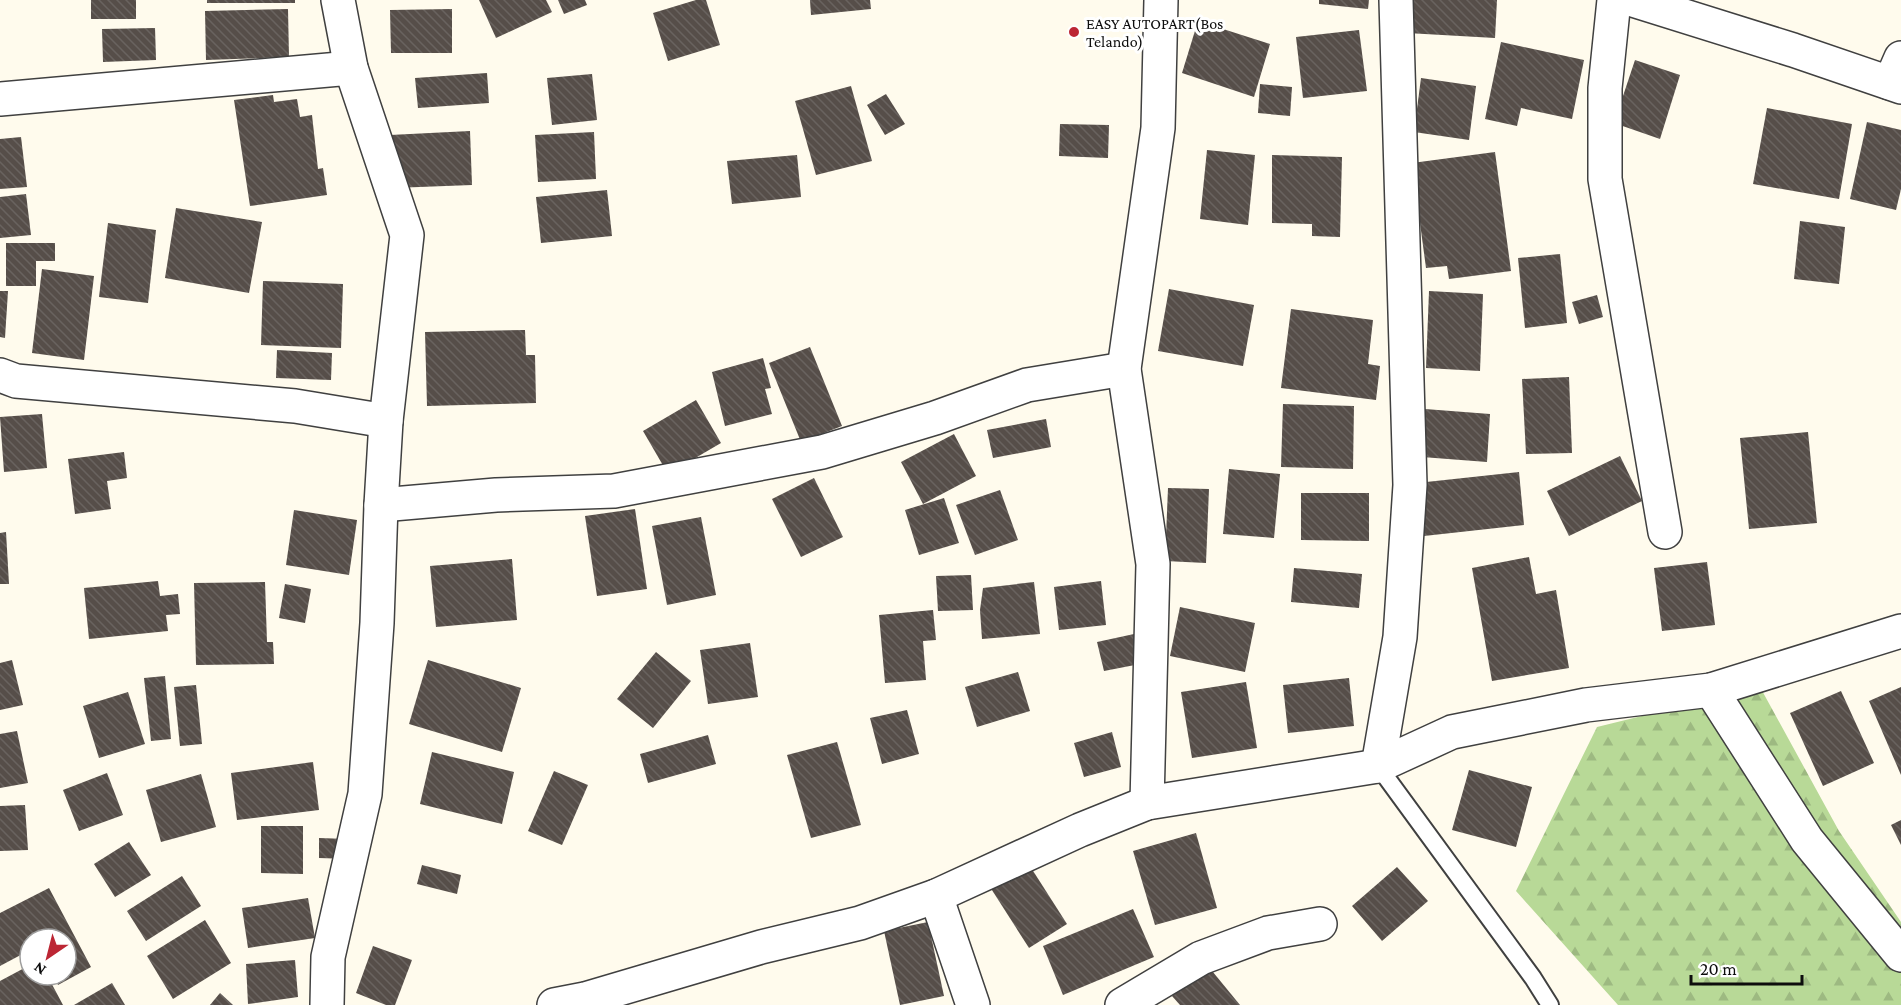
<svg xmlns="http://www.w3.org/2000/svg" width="1901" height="1005" viewBox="0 0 1901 1005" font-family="'Crimson Pro',serif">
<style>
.forest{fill:url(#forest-firs)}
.building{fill:url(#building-back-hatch)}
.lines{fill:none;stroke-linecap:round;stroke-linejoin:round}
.service-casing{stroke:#404040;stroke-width:20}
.minor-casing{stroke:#404040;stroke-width:36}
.service{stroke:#fff;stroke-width:16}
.minor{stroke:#fff;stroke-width:33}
.poi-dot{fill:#bc2634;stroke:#fff;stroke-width:2}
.labels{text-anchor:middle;stroke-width:6;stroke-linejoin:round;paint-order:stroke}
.poi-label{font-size:16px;fill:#0d0d0d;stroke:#fff;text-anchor:start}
</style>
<defs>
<pattern id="forest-firs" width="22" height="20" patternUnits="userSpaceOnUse" patternTransform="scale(1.5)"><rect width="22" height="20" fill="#b8d997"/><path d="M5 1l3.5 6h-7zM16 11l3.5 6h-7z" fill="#9db981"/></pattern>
<pattern id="building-back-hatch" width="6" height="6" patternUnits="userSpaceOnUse" patternTransform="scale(1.5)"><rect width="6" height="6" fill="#564e49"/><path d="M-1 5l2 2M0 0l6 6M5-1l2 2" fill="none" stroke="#69635f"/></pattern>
</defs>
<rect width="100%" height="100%" fill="#fffbed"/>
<polygon class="forest" points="1760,687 1839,831 1901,922 1901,1005 1618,1005 1516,891 1597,727"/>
<g class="building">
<rect x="91" y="0" width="45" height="19"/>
<rect x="207" y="0" width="88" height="3"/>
<polygon points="479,0 546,0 552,12 496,38"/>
<polygon points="558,0 585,0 587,5 564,14"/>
<polygon points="696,0 706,0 720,45 668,61 653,13"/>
<polygon points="810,0 870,0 871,9 811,15"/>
<polygon points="1319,0 1369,0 1368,9 1319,4"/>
<polygon points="1409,0 1497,0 1495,38 1407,33"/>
<polygon points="288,9 289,57 206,60 205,11"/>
<polygon points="452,9 452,53 391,53 390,10"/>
<polygon points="1198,21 1270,44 1254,97 1182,73"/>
<polygon points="155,28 156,60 103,62 102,29"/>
<polygon points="1359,30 1367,91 1303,98 1296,37"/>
<polygon points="1501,42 1584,60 1572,119 1521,108 1517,126 1485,119"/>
<polygon points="1635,60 1680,75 1660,139 1614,123"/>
<polygon points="487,73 489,103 418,108 415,78"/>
<polygon points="592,74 597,120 552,125 547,78"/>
<polygon points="1421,78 1476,86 1469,140 1414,132"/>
<polygon points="1260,84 1292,87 1290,116 1258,113"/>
<polygon points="851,86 872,161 816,175 795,101"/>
<polygon points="886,94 905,124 885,135 867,105"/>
<polygon points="273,95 274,102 297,99 300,117 312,115 318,169 323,168 327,195 250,206 234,100"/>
<polygon points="1767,108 1852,124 1839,199 1753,184"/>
<polygon points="1867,122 1901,130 1901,189 1896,210 1850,199"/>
<polygon points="1060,124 1109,125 1108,158 1059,156"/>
<polygon points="470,131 472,185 393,188 390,135"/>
<polygon points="594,132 596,179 538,182 535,135"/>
<polygon points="21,137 27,187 0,189 0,139"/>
<polygon points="1207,150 1255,155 1248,225 1200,219"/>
<polygon points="1495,152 1511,271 1449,279 1447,266 1426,268 1412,163"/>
<polygon points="797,155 801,197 732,204 727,161"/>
<polygon points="1272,155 1342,157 1340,237 1312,236 1312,224 1272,223"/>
<polygon points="607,190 612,236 541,243 536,197"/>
<polygon points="26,194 31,235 0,238 0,197"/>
<polygon points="176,208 262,222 249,293 165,278"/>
<polygon points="1800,221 1845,227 1839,284 1794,279"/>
<polygon points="108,223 156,230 148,303 99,297"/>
<polygon points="6,243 55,243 55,261 36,261 36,286 6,286"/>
<polygon points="1560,254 1567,323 1525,328 1518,258"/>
<polygon points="42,269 94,276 84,360 32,353"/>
<polygon points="263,281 343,284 341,348 261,345"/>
<polygon points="1169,289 1254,305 1243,366 1158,351"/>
<polygon points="0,291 8,291 5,338 0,337"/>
<polygon points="1429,291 1483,294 1480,371 1426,368"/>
<polygon points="1597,295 1603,317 1579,324 1572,302"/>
<polygon points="1291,309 1373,320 1368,364 1380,366 1376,400 1281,388"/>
<polygon points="525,330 526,355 535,355 536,403 427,406 425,332"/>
<polygon points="810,347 842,426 801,442 769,363"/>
<polygon points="277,350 332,353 331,380 276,378"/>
<polygon points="763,358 771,388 765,389 772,414 725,426 712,372"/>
<polygon points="1569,377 1572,453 1526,454 1522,379"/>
<polygon points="696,400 721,443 668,474 643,431"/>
<polygon points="1283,404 1354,406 1353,469 1281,467"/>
<polygon points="1425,409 1490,414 1487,462 1422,457"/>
<polygon points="42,414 47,468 4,472 0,417"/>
<polygon points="1046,419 1051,447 993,458 987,430"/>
<polygon points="1808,432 1817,523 1749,529 1740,438"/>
<polygon points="954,434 976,476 923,504 901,462"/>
<polygon points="124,452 127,478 107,481 111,509 75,514 68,459"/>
<polygon points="1620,456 1642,501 1569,536 1547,491"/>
<polygon points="1229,469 1280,474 1274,538 1223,534"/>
<polygon points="1519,472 1524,525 1424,536 1417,483"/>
<polygon points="814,478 843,537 801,557 772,499"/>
<polygon points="1168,488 1209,489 1206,563 1165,561"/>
<polygon points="1000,490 1018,540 975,555 956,505"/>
<polygon points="1301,493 1369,493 1369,541 1301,540"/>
<polygon points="944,498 959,543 919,555 905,510"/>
<polygon points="635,509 647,589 597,596 585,516"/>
<polygon points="294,510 357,520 349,575 286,565"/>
<polygon points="701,517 716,595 667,605 652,526"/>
<polygon points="6,532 9,584 0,584 0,533"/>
<polygon points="1529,557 1536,594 1556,590 1569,668 1492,681 1472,568"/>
<polygon points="512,559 517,620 436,627 430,566"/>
<polygon points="1707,562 1715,625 1662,631 1654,568"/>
<polygon points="1294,568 1362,574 1359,608 1291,602"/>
<polygon points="971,575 973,610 938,611 936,576"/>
<polygon points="158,581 160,596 178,594 180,614 166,615 168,631 89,639 84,588"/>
<polygon points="1101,581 1106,625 1059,630 1054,587"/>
<polygon points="265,582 267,642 273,642 274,664 196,665 194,583"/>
<polygon points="1034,582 1040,634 982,639 980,610 983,588"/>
<polygon points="285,584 311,589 305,623 279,618"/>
<polygon points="1180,607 1255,623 1245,672 1170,656"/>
<polygon points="933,610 936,640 923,641 926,680 885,683 879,615"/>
<polygon points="1134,634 1140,664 1104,671 1097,642"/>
<polygon points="750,643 758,697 708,704 700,650"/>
<polygon points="656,652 691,681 653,728 617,699"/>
<polygon points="12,660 23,705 0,710 0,663"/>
<polygon points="428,660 521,688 502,752 409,724"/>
<polygon points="1018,672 1030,711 977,727 965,687"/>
<polygon points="165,676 171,739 151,741 144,678"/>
<polygon points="1349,678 1354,726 1288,733 1283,685"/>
<polygon points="1246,682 1257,748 1192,758 1181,692"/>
<polygon points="196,685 202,744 180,746 174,687"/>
<polygon points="1901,687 1901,775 1869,701"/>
<polygon points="1841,691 1874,763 1823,786 1790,713"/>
<polygon points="128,692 145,744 99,758 83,706"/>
<polygon points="907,710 919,754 882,764 870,718"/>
<polygon points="17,731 28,783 0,788 0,734"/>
<polygon points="1112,732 1121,767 1084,777 1074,743"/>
<polygon points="708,735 716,764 648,783 640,754"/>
<polygon points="837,742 861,825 811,838 787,755"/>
<polygon points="432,752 514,772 502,824 420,804"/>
<polygon points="313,762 319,810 237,820 231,773"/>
<polygon points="1469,770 1532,787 1516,847 1452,830"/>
<polygon points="554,771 588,785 562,845 528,831"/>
<polygon points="107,773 123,815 79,831 63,790"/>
<polygon points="201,774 216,827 161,842 146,790"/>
<polygon points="25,805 28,850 0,851 0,806"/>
<polygon points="1901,820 1901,845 1891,825"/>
<polygon points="261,826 303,826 303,874 261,873"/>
<polygon points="1196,833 1217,908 1155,925 1133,851"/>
<polygon points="319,838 348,839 348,859 319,858"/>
<polygon points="129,842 151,875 115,897 94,864"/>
<polygon points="1028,863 1067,924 1029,948 990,887"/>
<polygon points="422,865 461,875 457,894 417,884"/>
<polygon points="1397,867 1428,901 1382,941 1352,906"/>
<polygon points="182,876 201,906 146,941 127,911"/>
<polygon points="49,888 91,967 58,985 53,975 66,975 66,939 30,939 30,950 0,966 0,913"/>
<polygon points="308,898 315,938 248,948 242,908"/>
<polygon points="1133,909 1154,957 1063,995 1043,946"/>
<polygon points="205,920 231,963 173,999 147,956"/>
<polygon points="928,922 944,996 900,1005 884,931"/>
<polygon points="373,946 412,960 395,1005 386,1005 356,993"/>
<polygon points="295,960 298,997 248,1004 246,964"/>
<polygon points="30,965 30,975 47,975 63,1005 0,1005 0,981"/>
<polygon points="1208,966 1240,1005 1180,1005 1172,996"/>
<polygon points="112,983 125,1005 74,1005"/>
<polygon points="220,993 233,1005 210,1005"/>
</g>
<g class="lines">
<defs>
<polyline id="service" points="1378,766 1533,978 1550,1005"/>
<g id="minor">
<polyline points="1614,0 1605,88 1605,179 1665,532"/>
<polyline points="1633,0 1793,50 1901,87"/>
<polyline points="1890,83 1901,58"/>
<polyline points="0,99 351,68"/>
<polyline points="0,375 16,381 295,406 386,421"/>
<polyline points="381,505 496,495 614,491 822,452 935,418 1027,385 1124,369"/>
<polyline points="1711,690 1807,840 1901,955"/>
<polyline points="1378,766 1400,637 1410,485 1396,0"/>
<polyline points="1147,803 1153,564 1124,369 1158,128 1161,0"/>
<polyline points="936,896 973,1005"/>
<polyline points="327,1005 328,957 365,794 377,623 381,505 386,421 407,235 351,68 338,0"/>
<polyline points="554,1005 585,999 761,947 860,923 936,896 1080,830 1147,803 1378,766 1452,732 1586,705 1711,690 1901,631"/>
<polyline points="1122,1005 1201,958 1268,933 1320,924"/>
</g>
</defs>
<use href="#service" class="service-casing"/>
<use href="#minor" class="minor-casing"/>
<use href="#service" class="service"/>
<use href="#minor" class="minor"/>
</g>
<circle class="poi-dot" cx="1074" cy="32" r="6"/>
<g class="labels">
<g class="poi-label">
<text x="1086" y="29">EASY AUTOPART(Bos<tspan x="1086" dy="18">Telando)</tspan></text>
</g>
</g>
<g transform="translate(48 957) rotate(215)"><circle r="28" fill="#ffffff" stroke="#9e9e9e" stroke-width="1.5"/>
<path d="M0-4.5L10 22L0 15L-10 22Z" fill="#bc2634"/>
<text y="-9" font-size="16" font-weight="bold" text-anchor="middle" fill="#0d0d0d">N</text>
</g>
<path d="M1691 975v9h111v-9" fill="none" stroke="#0d0d0d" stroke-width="3"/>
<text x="1700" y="975" font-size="18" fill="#0d0d0d" stroke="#ffffff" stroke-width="4.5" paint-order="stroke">20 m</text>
</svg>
